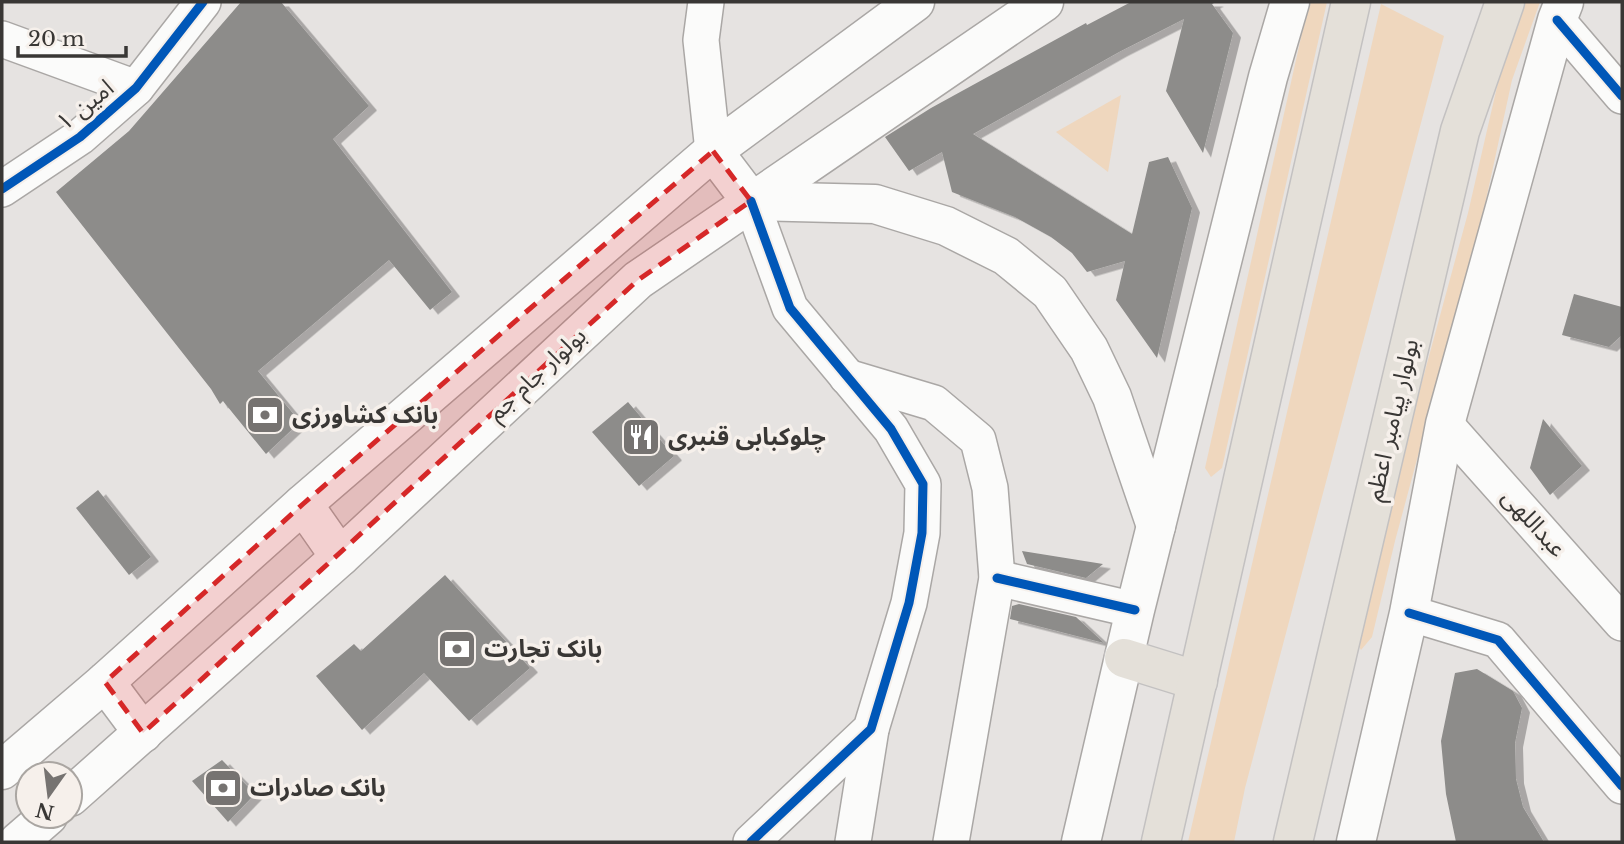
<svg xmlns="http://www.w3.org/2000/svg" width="1624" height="844" viewBox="0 0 1624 844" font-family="'Libre Baskerville','Noto Sans Arabic',serif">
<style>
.green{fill:#efd7be}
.building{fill:#8d8c8a;filter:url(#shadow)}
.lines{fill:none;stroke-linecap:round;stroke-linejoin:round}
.street-casing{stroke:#aaa7a5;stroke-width:38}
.secondary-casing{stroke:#aaa7a5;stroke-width:41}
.primary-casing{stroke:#c3c1c1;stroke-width:41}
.street{stroke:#fbfbfa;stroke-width:35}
.secondary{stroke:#fbfbfa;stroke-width:38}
.primary{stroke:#e4e0d9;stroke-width:38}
.cycleway-casing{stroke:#f6f0eb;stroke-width:13}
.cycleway{stroke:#0057b8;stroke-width:9}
.marked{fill:#d62828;fill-opacity:0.2;stroke:#d62828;stroke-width:5;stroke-dasharray:14 9;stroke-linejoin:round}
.labels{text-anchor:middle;stroke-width:7;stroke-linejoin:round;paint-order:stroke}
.street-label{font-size:24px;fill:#393735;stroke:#f6f0eb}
.poi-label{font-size:24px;font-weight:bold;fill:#393735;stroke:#f6f0eb;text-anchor:start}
</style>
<defs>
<filter id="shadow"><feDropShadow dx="8" dy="4.5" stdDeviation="0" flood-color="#0004"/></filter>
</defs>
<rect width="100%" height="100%" fill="#e6e3e1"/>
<g class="green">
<polygon points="1311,2 1327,2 1222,468 1211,477 1205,468 1302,33"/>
<polygon points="1525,2 1540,2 1512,80 1482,218 1395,541 1372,637 1361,650 1353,635 1468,213 1499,78"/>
<polygon points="1381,4 1444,36 1245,788 1234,842 1188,842"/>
<polygon points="1121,95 1108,172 1056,132"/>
</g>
<g class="building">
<polygon points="241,2 281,2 369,106 333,139 452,292 430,310 389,260 258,371 300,422 266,454 223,401 220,404 211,389 56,192 129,131"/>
<polygon points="1131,2 1216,2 1212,4 1233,33 1203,153 1166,91 1184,19 1119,52 973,134 1132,234 1149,162 1168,157 1192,208 1157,358 1116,300 1125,261 1087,272 1072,253 1051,237 1015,217 952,192 942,152 909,171 885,137 931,108 1086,23 1087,25"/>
<polygon points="1574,294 1622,307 1622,335 1609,347 1562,335"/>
<polygon points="628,402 674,456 639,486 592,432"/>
<polygon points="1543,419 1582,466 1550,495 1530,468"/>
<polygon points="98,490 151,557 129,575 76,508"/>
<polygon points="1022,551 1103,564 1086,578 1027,564"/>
<polygon points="445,575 530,668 469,721 424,673 362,730 316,676 354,644 361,651"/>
<polygon points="1019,604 1076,617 1104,643 1010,619 1012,606"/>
<polygon points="1477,669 1513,691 1522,708 1515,743 1516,779 1523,807 1544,842 1456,842 1446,794 1441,741 1455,673"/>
<polygon points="222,760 255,794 228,822 192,781"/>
</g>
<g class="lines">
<defs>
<g id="street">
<polyline points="706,2 701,40 713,151"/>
<polyline points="1557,20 1622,96"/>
<polyline points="2,39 136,88"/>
<polyline points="2,189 80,137 136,88 203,2"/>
<polyline points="847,377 934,403 978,440 990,488 997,578 951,842"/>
<polyline points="1445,424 1622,623"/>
<polyline points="997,578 1135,610"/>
<polyline points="1409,613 1498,640 1622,786"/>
<polyline points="751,842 871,729 909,603 922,533 923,484 891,429 790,308 751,201"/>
<polyline points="853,842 871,729"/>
</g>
<g id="secondary">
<polyline points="713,151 751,201 875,204 946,226 1006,256 1050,292 1089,349 1112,397 1156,526"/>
<polyline points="303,504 340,557"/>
<polyline points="105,682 143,733"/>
<polyline points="2,770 105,682 303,504 713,151 915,2"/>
<polyline points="70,797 340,557 638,280 1044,2"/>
<polyline points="18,842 48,816"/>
<polyline points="1081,842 1135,610 1268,77 1290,2"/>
<polyline points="1356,842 1409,613 1445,424 1557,20 1564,2"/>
</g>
<g id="primary">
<polyline points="1124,658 1198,681"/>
<polyline points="1161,842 1351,2"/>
<polyline points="1293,842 1460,131 1505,2"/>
</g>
</defs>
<use href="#street" class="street-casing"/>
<use href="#secondary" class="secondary-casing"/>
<use href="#primary" class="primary-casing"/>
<use href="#street" class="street"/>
<use href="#secondary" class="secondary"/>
<use href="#primary" class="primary"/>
<defs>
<g id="cycleway">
<polyline points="1557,20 1622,96"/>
<polyline points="2,189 80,137 136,88 203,2"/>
<polyline points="997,578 1135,610"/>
<polyline points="1409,613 1498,640 1622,786"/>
<polyline points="751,842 871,729 909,603 922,533 923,484 891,429 790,308 751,201"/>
</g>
</defs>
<use href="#cycleway" class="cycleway-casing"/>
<use href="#cycleway" class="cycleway"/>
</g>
<path class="marked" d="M713,151l38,50 -113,79 -495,453 -38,-51 198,-178z"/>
<defs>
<symbol id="bank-square" viewBox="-11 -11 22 22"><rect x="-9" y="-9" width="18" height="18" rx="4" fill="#767371" stroke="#f6f0eb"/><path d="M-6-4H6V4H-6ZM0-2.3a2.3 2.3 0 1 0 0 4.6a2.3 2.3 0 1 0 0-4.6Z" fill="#fff"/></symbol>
<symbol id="restaurant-square" viewBox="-11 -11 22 22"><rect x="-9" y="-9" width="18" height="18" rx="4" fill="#767371" stroke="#f6f0eb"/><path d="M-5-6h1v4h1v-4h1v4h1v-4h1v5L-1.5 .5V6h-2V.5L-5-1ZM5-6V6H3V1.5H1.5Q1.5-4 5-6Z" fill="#fff"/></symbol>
</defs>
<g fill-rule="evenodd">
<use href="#bank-square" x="243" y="393" width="44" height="44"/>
<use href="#restaurant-square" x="619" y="415" width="44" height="44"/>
<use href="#bank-square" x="435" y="627" width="44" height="44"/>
<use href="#bank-square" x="201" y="766" width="44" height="44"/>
</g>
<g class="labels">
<g class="street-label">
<text transform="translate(85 105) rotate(-39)" y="8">امین ۱</text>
<text transform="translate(537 374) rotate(-43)" y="8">بولوار جام جم</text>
<text transform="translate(1392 420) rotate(-77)" y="8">بولوار پیامبر اعظم</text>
<text transform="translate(1534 523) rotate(48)" y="8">عبداللهی</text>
</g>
<g class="poi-label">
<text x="292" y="423">بانک کشاورزی</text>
<text x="668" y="445">چلوکبابی قنبری</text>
<text x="484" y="657">بانک تجارت</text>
<text x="250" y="796">بانک صادرات</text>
</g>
</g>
<rect width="1624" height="844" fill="none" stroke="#393735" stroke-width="7"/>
<g transform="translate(49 795) rotate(194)"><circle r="33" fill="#f6f0eb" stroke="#aaa6a2" stroke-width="2"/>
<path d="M0-5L12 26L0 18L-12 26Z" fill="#767371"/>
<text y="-10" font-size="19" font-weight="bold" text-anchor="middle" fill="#393735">N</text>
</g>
<path d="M18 46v10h108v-10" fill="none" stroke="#393735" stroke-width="3.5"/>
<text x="28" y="46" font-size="21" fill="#393735" stroke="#f6f0eb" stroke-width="5" paint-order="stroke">20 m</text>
</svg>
